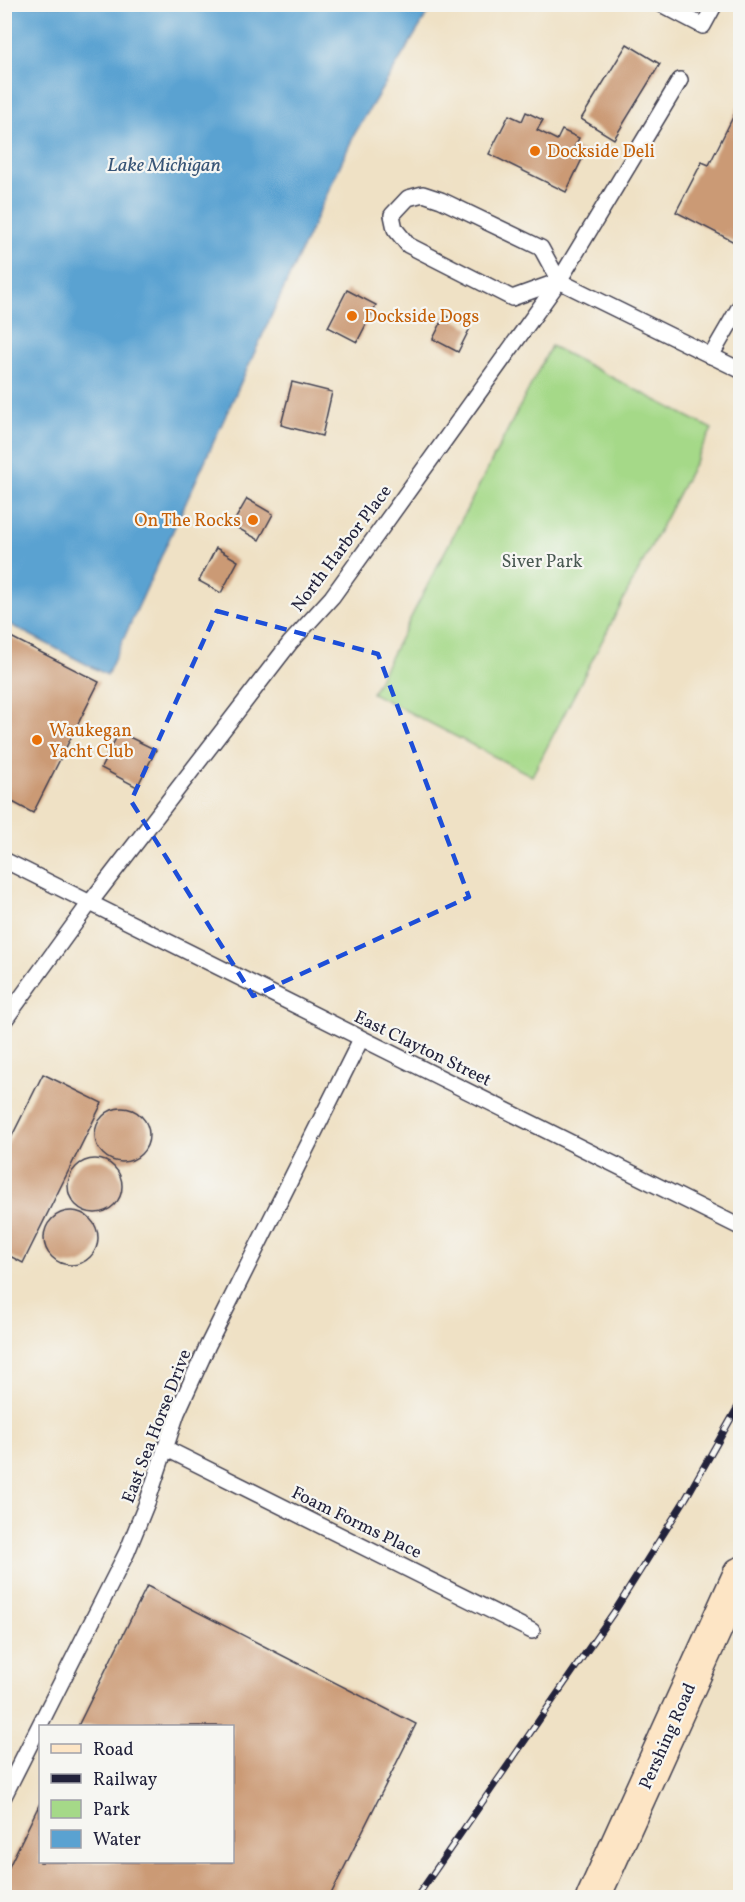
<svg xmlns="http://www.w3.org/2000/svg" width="745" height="1902" viewBox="0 0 745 1902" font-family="Vollkorn,serif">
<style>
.green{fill:#a5d988;stroke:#647e62;stroke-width:1.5}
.water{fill:#5aa2d1;stroke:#3e6286;stroke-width:1.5}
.building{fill:#cb9a74}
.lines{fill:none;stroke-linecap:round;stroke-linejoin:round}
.lane-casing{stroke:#413f50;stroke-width:18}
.secondary-casing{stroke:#413f50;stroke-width:36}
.lane{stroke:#fff;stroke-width:15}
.secondary{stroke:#fde5c5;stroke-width:33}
.rail-casing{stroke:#22223b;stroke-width:7}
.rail{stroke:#f6f6f2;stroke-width:4.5;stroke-dasharray:14;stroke-linecap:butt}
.marked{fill:none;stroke:#1d4ed8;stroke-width:4.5;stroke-dasharray:12 8;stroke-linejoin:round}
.food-dot{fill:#e8710a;stroke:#f6f6f2;stroke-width:2}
.labels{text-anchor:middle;stroke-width:4.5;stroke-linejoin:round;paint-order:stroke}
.food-label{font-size:18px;fill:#c56008;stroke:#f6f6f2;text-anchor:start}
.street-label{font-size:18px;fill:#22223b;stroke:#f6f6f2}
.park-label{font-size:18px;fill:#495952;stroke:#f6f6f2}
.water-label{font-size:20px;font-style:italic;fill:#385577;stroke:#f6f6f2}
</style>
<rect width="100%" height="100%" fill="#f6f6f2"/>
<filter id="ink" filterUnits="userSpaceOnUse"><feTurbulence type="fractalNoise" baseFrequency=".0167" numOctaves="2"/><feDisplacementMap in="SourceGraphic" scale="12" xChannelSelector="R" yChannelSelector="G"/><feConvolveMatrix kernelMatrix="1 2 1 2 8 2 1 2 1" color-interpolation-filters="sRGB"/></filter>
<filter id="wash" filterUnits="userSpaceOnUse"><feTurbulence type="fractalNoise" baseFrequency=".008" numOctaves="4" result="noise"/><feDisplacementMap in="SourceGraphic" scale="24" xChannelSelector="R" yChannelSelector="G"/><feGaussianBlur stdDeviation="1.35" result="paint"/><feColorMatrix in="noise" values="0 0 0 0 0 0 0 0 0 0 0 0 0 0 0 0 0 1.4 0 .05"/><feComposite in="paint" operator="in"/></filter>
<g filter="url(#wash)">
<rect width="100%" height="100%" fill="#efe1c5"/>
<polygon class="green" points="551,346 712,429 532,776 372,693"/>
<polygon class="water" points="4,5 433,5 355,133 107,675 5,622"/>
<g id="blocks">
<g class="building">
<polygon points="627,44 660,64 614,139 581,119"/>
<polygon points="740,103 740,245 676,212 702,162 709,165"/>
<polygon points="526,112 543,120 537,130 557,140 562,130 579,138 574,148 585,153 566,192 489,154 509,115 522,121"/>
<polygon points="347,290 376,305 357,342 328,327"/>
<polygon points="445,315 470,328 458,352 433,339"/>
<polygon points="292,382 332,392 322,436 281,425"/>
<polygon points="247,499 273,514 259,540 232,525"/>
<polygon points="216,548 238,561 221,593 199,581"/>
<polygon points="5,634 99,682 33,813 5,798"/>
<polygon points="119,732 156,750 137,787 101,768"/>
<polygon points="43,1074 102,1103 23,1263 4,1253 4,1152"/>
<circle cx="122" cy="1135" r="27"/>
<circle cx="95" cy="1186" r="27"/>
<circle cx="71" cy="1238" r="27"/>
<polygon points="147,1586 416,1724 329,1898 4,1898 4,1877 40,1803 40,1862 232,1862 232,1726 78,1726"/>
</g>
</g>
</g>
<g filter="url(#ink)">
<use href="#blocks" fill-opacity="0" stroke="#413f50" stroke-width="1.5"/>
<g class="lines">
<defs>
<g id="lane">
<polyline points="661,4 703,26 715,4"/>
<polyline points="559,281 512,298 408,245 395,229 392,215 408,198 423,194 441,200 541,248 559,281 740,370"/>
<polyline points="711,356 740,306"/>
<polyline points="4,860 740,1227"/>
<polyline points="4,1021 89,904 263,678 290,643 332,597 559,281 680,80"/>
<polyline points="165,1448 532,1631"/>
<polyline points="4,1796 127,1552 148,1500 177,1413 208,1345 361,1039"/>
</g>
<polyline id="secondary" points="593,1898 740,1574"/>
</defs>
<use href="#lane" class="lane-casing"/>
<use href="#secondary" class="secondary-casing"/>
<use href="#lane" class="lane"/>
<use href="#secondary" class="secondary"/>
<defs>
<polyline id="rail" points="416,1898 616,1609 686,1498 740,1403"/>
</defs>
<use href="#rail" class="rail-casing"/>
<use href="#rail" class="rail"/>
</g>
</g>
<path class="marked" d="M217,611l161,43 91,243 -216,99 -122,-195z"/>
<g class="food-dot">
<circle cx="535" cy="151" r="6"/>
<circle cx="352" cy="316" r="6"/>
<circle cx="253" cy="520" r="6"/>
<circle cx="37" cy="740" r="6"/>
</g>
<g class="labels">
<g class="food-label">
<text x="547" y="157">Dockside Deli</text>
<text x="364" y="322">Dockside Dogs</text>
<text x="241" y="526" text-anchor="end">On The Rocks</text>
<text x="49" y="736">Waukegan<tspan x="49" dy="21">Yacht Club</tspan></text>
</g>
<g class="street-label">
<text transform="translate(341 548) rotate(-53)" y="6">North Harbor Place</text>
<text transform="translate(423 1048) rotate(26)" y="6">East Clayton Street</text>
<text transform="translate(156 1426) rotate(-69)" y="6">East Sea Horse Drive</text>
<text transform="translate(357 1522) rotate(26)" y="6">Foam Forms Place</text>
<text transform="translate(667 1736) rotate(-66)" y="6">Pershing Road</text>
</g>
<g class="park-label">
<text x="542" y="567">Siver Park</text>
</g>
<g class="water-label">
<text x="164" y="171">Lake Michigan</text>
</g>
</g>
<rect width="745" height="1902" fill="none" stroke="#f6f6f2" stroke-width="24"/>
<rect x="39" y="1725" width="195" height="138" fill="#f6f6f2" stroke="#a1a1a9" stroke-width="1.5"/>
<rect x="51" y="1744" width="30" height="9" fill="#fde5c5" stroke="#a1a1a9" stroke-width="1.5"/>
<text x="93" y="1755" font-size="18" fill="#22223b">Road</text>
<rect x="51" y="1774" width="30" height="9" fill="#22223b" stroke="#a1a1a9" stroke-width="1.5"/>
<text x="93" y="1785" font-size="18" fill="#22223b">Railway</text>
<rect x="51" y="1800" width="30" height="18" fill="#a5d988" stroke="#a1a1a9" stroke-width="1.5"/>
<text x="93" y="1815" font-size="18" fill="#22223b">Park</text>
<rect x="51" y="1830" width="30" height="18" fill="#5aa2d1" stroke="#a1a1a9" stroke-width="1.5"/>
<text x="93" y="1845" font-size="18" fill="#22223b">Water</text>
</svg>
